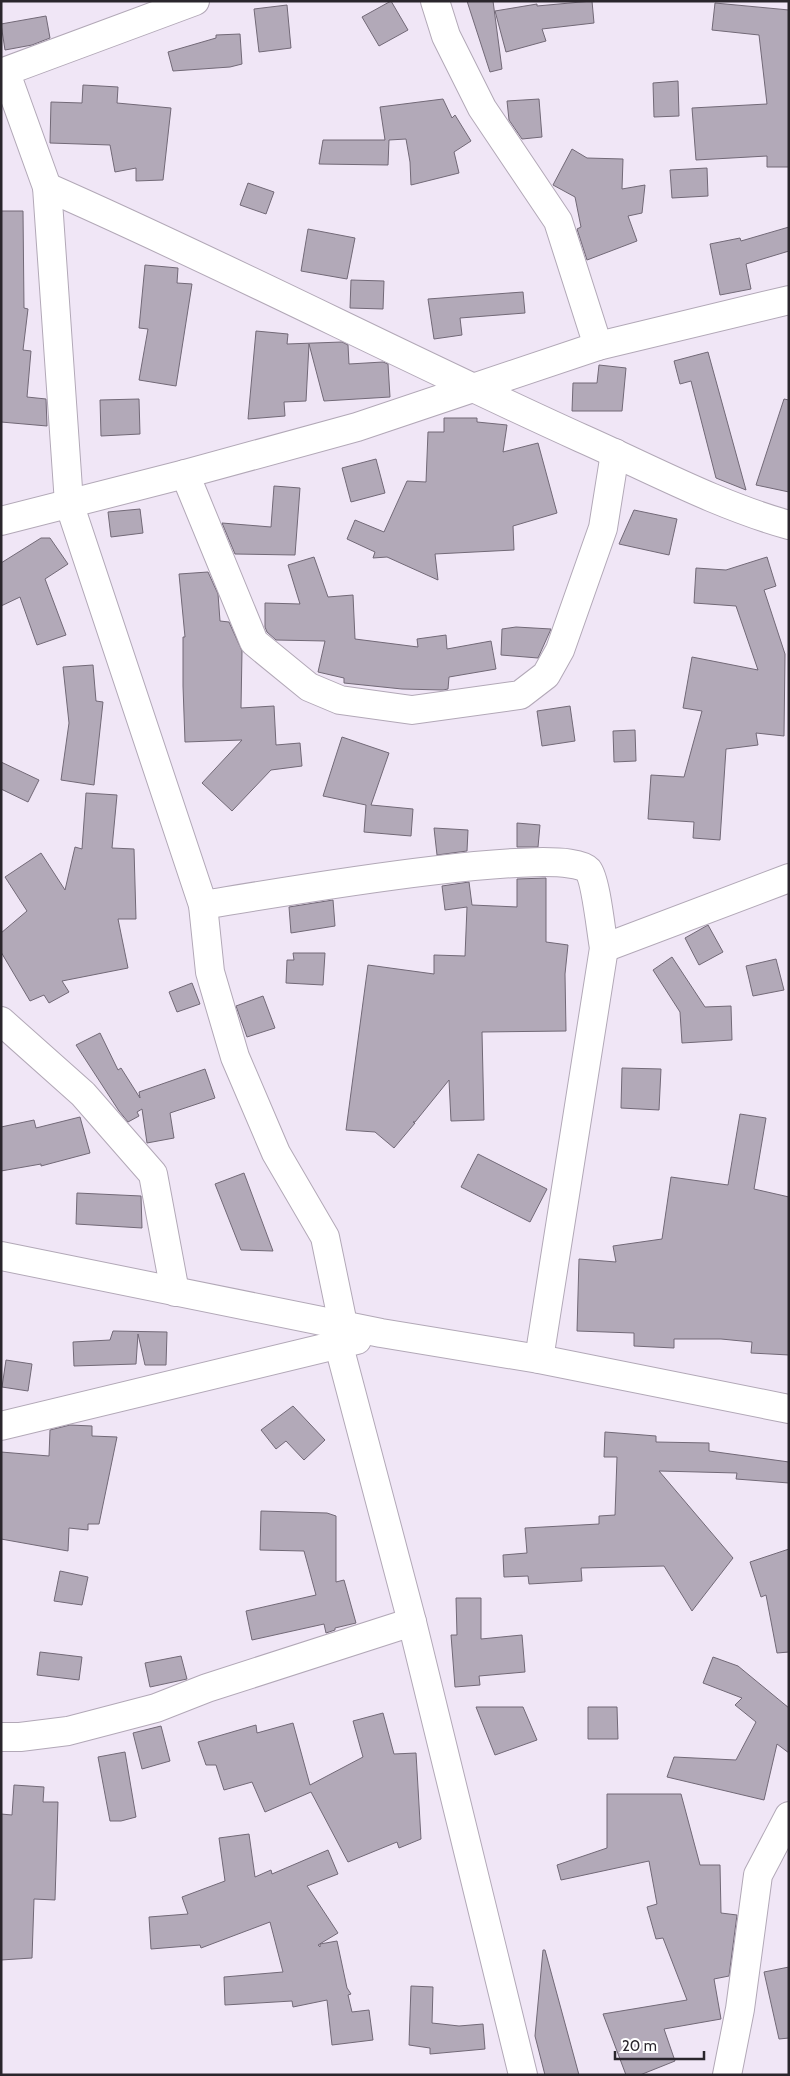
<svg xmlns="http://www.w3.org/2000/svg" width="790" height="2076" viewBox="0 0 790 2076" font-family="Cabin,sans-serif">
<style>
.building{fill:#b2a9b8;stroke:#726977}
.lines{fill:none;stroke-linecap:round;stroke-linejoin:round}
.minor-casing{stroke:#b2a8b7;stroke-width:30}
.minor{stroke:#fff;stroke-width:28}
</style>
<rect width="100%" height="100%" fill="#f0e6f6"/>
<g class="building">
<polygon points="391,1 408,30 379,46 362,17"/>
<polygon points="467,1 493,1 502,69 490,72"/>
<polygon points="592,1 594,23 542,29 546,41 506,52 495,11 537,4 537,6"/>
<polygon points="715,3 789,10 789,167 767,167 767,156 696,160 692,108 767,104 759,35 712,30"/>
<polygon points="287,5 291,48 259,52 254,9"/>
<polygon points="46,16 50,38 32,45 5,50 1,24"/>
<polygon points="240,34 242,64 230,67 173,71 168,52 216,38 216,35"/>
<polygon points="678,81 679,116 654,117 653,83"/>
<polygon points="83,85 118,87 117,103 171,108 163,180 136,181 136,168 115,172 110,145 50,143 51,102 82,103"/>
<polygon points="443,99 452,118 455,115 471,141 454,152 459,173 411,185 410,162 406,139 389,140 388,165 319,164 323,140 385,140 380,107"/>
<polygon points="539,99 542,137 522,139 509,120 507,101"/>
<polygon points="572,149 587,158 623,159 622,189 645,185 642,213 628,216 637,241 587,260 577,229 581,227 575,197 553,185"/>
<polygon points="707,168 708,196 672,198 670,170"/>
<polygon points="248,183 274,192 266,214 240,205"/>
<polygon points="1,211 23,211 24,308 28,309 23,350 31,351 27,397 46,399 47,426 1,422"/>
<polygon points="789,227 789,251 746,264 751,289 720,295 710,244 740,238 741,241"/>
<polygon points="308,229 355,238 347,279 301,271"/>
<polygon points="145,265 178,268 177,283 192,284 176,386 139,380 148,329 139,328"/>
<polygon points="351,280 384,281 383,309 350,308"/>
<polygon points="523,292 525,313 460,318 462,335 434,339 428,299"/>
<polygon points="256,331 288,334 287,344 342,342 348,345 349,364 383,362 388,364 390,397 324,401 309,344 306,401 284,402 285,416 248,419"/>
<polygon points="708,352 746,490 716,478 691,381 680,384 674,361"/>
<polygon points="599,365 626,368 622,411 572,411 573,383 597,383"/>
<polygon points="139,399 140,434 101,436 100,400"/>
<polygon points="784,399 789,400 789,492 756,485"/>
<polygon points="444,418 477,418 477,422 507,425 503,452 538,443 557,513 513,526 514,550 435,554 438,580 387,557 373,558 375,552 347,539 355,520 384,532 407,481 426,482 428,432 444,432"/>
<polygon points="376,459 385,493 351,502 342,468"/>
<polygon points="274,486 300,488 295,555 235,554 222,523 271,527"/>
<polygon points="140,509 143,533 111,537 108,512"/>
<polygon points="634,510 677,519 669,555 619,544"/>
<polygon points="41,538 50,538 68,564 45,579 66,635 37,645 20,597 1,606 1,563"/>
<polygon points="314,557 328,597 353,595 355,639 418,647 417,639 446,635 447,649 491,641 496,669 449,677 448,689 443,690 402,689 344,683 344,678 318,672 325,641 276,640 267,632 265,627 265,603 300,604 288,565"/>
<polygon points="767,557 776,586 764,590 785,654 784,736 756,733 758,745 726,749 720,840 693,838 694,822 648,819 651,775 684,777 702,711 683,708 692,657 758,670 736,606 694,603 696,568 726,570"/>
<polygon points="208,572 218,594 220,621 229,622 242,651 241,708 274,706 276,745 300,743 302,766 271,770 232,811 202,783 242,740 185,742 183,686 183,637 185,637 179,574"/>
<polygon points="516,627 551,629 538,658 501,655 502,629"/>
<polygon points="93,665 96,701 103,702 94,785 61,780 69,723 63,667"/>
<polygon points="570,706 575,741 542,746 537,711"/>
<polygon points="635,730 636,761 614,762 613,731"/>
<polygon points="342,737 389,753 371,805 413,809 411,836 364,832 366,805 323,796"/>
<polygon points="1,762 39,780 28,802 1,789"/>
<polygon points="86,793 117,795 112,848 134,849 136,919 118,919 128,968 62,981 69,992 49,1003 44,995 30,1001 1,952 1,933 27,911 5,877 41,853 65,890 75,847 82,849"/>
<polygon points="517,823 540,825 538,847 517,847"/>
<polygon points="434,828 468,830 467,851 437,855"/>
<polygon points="546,878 546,942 568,945 565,974 566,1031 482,1032 484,1120 451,1121 449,1080 415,1122 413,1122 415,1123 394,1148 375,1132 346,1130 368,965 434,974 434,955 465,956 467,907 445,910 442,886 469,882 472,905 517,907 517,879"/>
<polygon points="333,900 335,926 291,933 289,907"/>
<polygon points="708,925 723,952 699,965 685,938"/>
<polygon points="293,953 325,953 323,985 286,983 287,960 294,960"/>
<polygon points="672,957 705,1007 731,1006 732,1040 682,1043 680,1012 653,970"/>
<polygon points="776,959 784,990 753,996 746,966"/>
<polygon points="192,983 200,1004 177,1012 169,992"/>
<polygon points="263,996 275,1028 247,1037 236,1006"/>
<polygon points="100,1033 118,1070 121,1068 140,1098 139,1092 205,1069 215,1098 170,1113 174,1138 147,1143 142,1109 137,1112 139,1116 128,1122 119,1111 76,1045"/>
<polygon points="622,1068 661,1069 659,1110 621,1108"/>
<polygon points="740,1114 766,1118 754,1189 789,1197 789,1355 751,1353 752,1342 721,1339 674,1339 674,1348 634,1346 634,1333 577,1331 579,1259 616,1262 613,1246 662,1239 671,1177 728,1185"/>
<polygon points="80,1117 90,1153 41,1166 41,1164 1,1171 1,1127 34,1120 36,1128"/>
<polygon points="478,1154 547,1189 530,1222 461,1187"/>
<polygon points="244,1173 273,1251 241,1250 215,1184"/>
<polygon points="77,1193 141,1196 142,1228 76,1224"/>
<polygon points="113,1331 167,1332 166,1365 145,1365 138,1334 136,1364 74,1366 73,1342 110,1340"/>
<polygon points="6,1360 32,1364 28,1391 2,1387"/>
<polygon points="293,1406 325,1440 304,1460 286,1441 276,1449 261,1430"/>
<polygon points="70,1425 92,1426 92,1436 117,1437 99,1524 88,1524 88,1530 69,1528 68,1551 1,1539 1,1452 49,1456 50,1430"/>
<polygon points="605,1432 656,1436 656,1442 709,1443 709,1451 789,1462 789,1483 736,1479 737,1473 659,1471 733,1558 692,1611 664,1566 581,1568 582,1581 529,1584 528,1576 504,1577 503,1555 527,1553 525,1528 599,1524 599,1516 615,1515 617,1457 604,1457"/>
<polygon points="261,1511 327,1513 336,1516 336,1582 344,1580 356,1623 335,1628 335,1630 326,1633 324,1624 252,1640 246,1611 316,1595 304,1551 260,1550"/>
<polygon points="789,1549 789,1652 777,1653 766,1595 761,1597 750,1562"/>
<polygon points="60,1571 88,1577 82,1605 54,1601"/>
<polygon points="456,1598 481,1598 481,1639 522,1635 525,1672 479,1676 480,1685 455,1687 451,1635 457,1635"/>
<polygon points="40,1652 82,1657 79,1680 37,1675"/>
<polygon points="181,1656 187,1679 150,1687 145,1663"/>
<polygon points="713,1657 738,1666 789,1708 789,1753 777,1744 764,1800 667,1777 674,1757 736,1760 756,1722 735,1705 742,1698 703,1683"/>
<polygon points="476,1707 523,1707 537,1740 495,1755"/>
<polygon points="588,1707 617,1707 618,1739 588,1739"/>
<polygon points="383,1713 394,1754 416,1753 421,1839 399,1848 397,1842 348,1862 311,1792 265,1812 252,1782 224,1790 216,1765 206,1765 198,1742 256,1725 257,1733 293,1723 310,1785 363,1757 353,1721"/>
<polygon points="161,1726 170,1761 142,1769 133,1733"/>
<polygon points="125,1752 136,1817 121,1821 110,1821 98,1757"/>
<polygon points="14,1785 44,1787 43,1802 58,1802 55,1900 34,1899 32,1958 1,1960 1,1814 12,1815"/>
<polygon points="607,1794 681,1794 700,1865 720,1865 721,1913 737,1915 729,1976 714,1979 721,2019 664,2029 675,2061 640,2075 626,2075 603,2014 687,2000 663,1938 656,1939 647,1907 657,1904 649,1861 561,1880 557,1865 607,1848"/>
<polygon points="249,1834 255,1877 271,1870 272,1874 328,1850 338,1874 307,1886 338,1933 318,1945 320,1947 320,1944 337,1941 347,1988 351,1994 348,1995 352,2012 369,2010 373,2040 332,2045 327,2000 293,2007 292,2001 225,2005 224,1977 283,1972 270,1922 201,1948 200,1945 151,1949 149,1917 188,1914 182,1897 225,1881 219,1838"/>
<polygon points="543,1950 545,1950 579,2075 545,2075 535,2036"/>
<polygon points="789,1967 789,2038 779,2039 764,1972"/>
<polygon points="411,1986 433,1987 432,2023 459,2026 483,2024 485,2049 430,2054 430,2048 409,2045"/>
</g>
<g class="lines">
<defs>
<g id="minor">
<polyline points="435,1 446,36 482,108 558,221 598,346"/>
<polyline points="1,73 195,1"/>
<polyline points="6,73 47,187 69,503 203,905 210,972 235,1057 276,1153 325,1237 343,1324"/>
<path d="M47,187c180,79 355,170 534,251 68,30 136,67 208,87"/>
<polyline points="185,474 254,642 309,687 340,700 412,710 520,695 546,675 560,650 603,528 615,453"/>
<polyline points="1,521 185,474 357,427 598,346 789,300"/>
<path d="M203,905c51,-8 360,-63 385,-35 8,10 13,62 16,78l-65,411"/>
<polyline points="604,948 789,878"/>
<polyline points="1,1021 83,1094 153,1174 175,1292"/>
<polyline points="1,1256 381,1333 539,1359 789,1409"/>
<polyline points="339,1346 412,1622 523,2075"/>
<polyline points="1,1426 357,1340"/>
<polyline points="1,1737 20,1737 68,1731 156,1708 207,1688 412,1622"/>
<polyline points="727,2075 740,2009 758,1875 789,1816"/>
</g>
</defs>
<use href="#minor" class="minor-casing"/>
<use href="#minor" class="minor"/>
</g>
<rect width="790" height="2076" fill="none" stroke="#2a262c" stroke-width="5"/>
<path d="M615 2051v8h89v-8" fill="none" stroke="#2a262c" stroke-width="2.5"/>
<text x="622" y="2051" font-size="15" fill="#2a262c" stroke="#ffffff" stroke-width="4" paint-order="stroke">20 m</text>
</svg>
